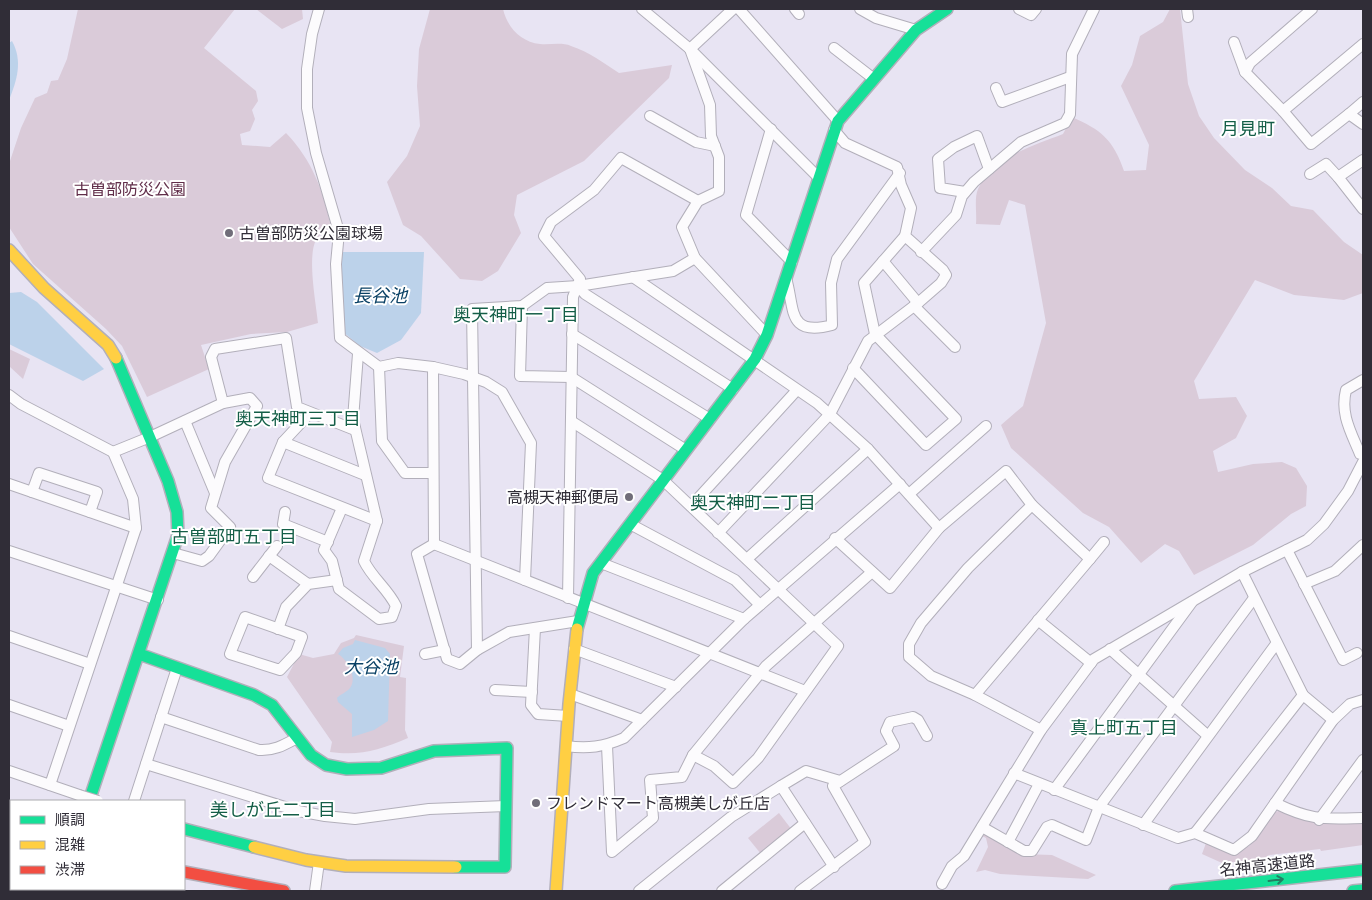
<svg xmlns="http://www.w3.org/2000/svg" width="1372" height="900" viewBox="0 0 1372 900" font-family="'Space Grotesk','Noto Sans JP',sans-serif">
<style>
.green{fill:#dacbd9}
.water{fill:#bcd2ea}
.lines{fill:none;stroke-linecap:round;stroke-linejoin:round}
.street-casing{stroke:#b2afba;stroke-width:12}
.fast-casing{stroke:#b2afba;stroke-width:14}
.slow-casing{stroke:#b2afba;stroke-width:14}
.jam-casing{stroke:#b2afba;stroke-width:14}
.street{stroke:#fcfbfd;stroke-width:10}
.fast{stroke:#16e098;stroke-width:11}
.slow{stroke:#ffcf43;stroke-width:11}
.jam{stroke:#f24e42;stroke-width:11}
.street-bridge-casing{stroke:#b2afba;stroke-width:12;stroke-linecap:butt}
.street-bridge{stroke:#fcfbfd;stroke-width:10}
.oneway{stroke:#247e63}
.poi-dot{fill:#706d79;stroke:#fff;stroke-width:2}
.labels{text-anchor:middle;stroke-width:4;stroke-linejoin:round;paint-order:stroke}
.park-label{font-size:16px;fill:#612e4a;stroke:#fff}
.poi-label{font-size:16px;fill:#302d37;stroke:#fff;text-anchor:start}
.street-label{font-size:16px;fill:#302d37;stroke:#fff}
.neighbourhood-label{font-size:18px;fill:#145e47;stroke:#fff}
.water-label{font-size:18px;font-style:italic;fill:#0a4165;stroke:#fff}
</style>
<rect width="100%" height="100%" fill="#e8e4f3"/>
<g class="green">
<path d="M78,9h157l-31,39 52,43 2,10 -6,9 3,9 -5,12 -10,3 2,11 28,2 16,-14c26,27 37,57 45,94 -4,3 -12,8 -15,13 -9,17 0,63 2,83l-31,9 -36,2 -50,11 8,24 -62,28 -25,-51 -16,-17 -73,-65 -24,-37v-63l12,-36 14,-30 12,-5 4,-12 7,-1 9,-21z"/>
<polygon points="256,9 302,9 303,19 282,29"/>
<path d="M430,9h73c4,18 18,33 37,35 10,1 22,-2 31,2 18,6 33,17 48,27l53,-8 -3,13 -85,83 -67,34 -3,20 7,18 -23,38 -16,10 -22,-2 -39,-43 -18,-11 -16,-43 20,-26 13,-30 -3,-40 2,-37z"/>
<path d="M1170,9h10l8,75 11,32 15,22 31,32 27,18 19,18 22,4 31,32 19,13v38l-19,7 -50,-5 -39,-15 -61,101 5,18 37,-2 11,19 -11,22 -23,13 5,21 35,-8 29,-2 14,6 11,18 -1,20 -15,8 -38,31 -59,30 -15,-24 -14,-7 -24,19 -32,-36 -26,-14 -72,-65 -10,-23 22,-19 23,-83 -21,-118 -16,-5 -9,25 -24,-1c1,-10 -2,-26 2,-35 14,-32 55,-43 85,-55l9,-17c29,13 41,22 52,54l22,-1 3,-25 -28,-59 11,-21 8,-29 23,-14z"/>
<polygon points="9,349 30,359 23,379 9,366"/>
<path d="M356,635l48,11 -4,31 6,1 -1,52 3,8c-29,12 -47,18 -78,14l2,-10 -45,-65 12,-23 14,4 21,-4 7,-11 13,-5z"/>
<polygon points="1282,810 1301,819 1363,823 1363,845 1321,851 1320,849 1269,855 1265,860 1222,863 1202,854 1206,843 1234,853 1249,846 1275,812"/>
<polygon points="779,813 792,830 761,854 748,838"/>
<polygon points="987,832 1023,854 1052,855 1096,875 1088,879 1000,874 985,870 976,872 988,847 986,838 982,836"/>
</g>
<g class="water">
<path d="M12,41c11,20 5,39 -3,59v-57z"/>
<polygon points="340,252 424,252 421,313 401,340 377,353 360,346 343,332"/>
<polygon points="21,292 37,302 104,369 83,381 9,344 9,293"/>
<path d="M355,640l30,8 5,6 -2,67 -14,9 -22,7v-23l-14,-12 -1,-4c3,-4 9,-5 13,-10 8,-10 -3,-29 -12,-34l5,-6 10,-4z"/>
</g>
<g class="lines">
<defs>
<g id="street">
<polyline points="319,9 312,34 307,69 307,108 316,153 339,232 336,264 340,338 379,367 398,363 433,367 464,374 486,382 502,392 531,443 525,580"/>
<polyline points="642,9 690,49 819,178"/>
<polyline points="739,9 838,121"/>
<polyline points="795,9 799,14"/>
<polyline points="860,9 876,18 916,30"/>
<polyline points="1019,9 1031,15 1036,9"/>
<polyline points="1187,9 1188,17"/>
<polyline points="1234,42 1245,72"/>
<polyline points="1363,44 1283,111 1311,144 1349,114 1363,124"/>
<polyline points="834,48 874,79"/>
<polyline points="690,49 710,105 711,136 719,157 719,191 698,201 682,227 695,258 767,335"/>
<polyline points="690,49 733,9"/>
<polyline points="996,88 1002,102 1070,77"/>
<polyline points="1283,111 1245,72 1250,63 1312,9"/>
<polyline points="1349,114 1363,102"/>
<polyline points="650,116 696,142 715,146"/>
<polyline points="771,129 746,215 792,262"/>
<polyline points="1363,160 1338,177 1363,209"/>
<polyline points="1310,174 1326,164 1338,177"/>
<polyline points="965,192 940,188 938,159 954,147 977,136 989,169"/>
<polyline points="921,252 956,215 962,196 974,182 1021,142 1065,123 1070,114 1072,54 1094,9"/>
<polyline points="883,261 918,303"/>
<polyline points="633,277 817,403 868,449 939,528"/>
<path d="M786,278c9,31 1,59 46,47l-1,-42 6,-24 63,-86"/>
<polyline points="578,286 585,294 733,389"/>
<polyline points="522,306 520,376 571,377 686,450"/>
<polyline points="914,306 955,347"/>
<polyline points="572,334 710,419"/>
<polyline points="379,367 382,441 405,473 433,473"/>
<polyline points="433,367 434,544"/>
<polyline points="853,368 926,445 956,419 875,334 864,283 905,236"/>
<polyline points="9,395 21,404 113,452"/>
<polyline points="223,403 211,357 215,349 286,338 297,407 355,430"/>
<polyline points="310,413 283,442 268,478 377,521"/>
<polyline points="185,421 215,493"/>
<polyline points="571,421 663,480 838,646 758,758 733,783 714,766 693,755"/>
<polyline points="283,442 365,475"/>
<path d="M1360,454c-9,-22 -20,-40 -14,-64l17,-10"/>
<polyline points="9,484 136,528"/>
<polyline points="32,492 39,473 97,492 90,512"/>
<polyline points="909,494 986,426"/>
<polyline points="1032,505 968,568 921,623 909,644 909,657 931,676 975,695 1041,730"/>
<polyline points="691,506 797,390"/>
<path d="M342,508l-18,42 8,11 7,28 40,30 13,-2 4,-11c-8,-17 -24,-28 -32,-45l13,-40 -24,-102 5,-65"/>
<polyline points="285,512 283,524 328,542"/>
<polyline points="630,524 735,580 760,605"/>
<polyline points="718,533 830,414 868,341 918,303 941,283 946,275 943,270 905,236 911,208 901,185 897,167 845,143 834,130"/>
<polyline points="835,538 890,588 939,528 1006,471 1032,505 1090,559 975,695"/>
<polyline points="434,544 805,691"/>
<polyline points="434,544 417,554 447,659 460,664 477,650 509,632 578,621"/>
<polyline points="1287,550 1343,660 1357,653"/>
<polyline points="9,551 158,600"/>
<polyline points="269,556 308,584"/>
<polyline points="747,559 868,449"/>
<polyline points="1090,559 1104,542"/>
<polyline points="601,563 744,619"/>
<polyline points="1242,572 1303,695 1333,720"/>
<polyline points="253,577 277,546"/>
<polyline points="1304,584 1335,571 1363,545"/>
<polyline points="568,598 573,297 580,279 544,236 551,222 594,190 621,158 698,201"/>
<polygon points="245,617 302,637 296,653 280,670 230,654"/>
<polyline points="1038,620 1091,663"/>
<polyline points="535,628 531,705 538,714 568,716"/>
<polyline points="278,629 286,607 308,584 337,580"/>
<polyline points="9,636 90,664"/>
<polyline points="574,649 676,687"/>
<polyline points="1110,649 1207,735"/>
<polyline points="477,650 472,309 522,306 547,288 578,286 673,271 695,258"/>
<polyline points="425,654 445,650"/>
<polyline points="495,690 532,692"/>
<polyline points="570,694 642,720"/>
<polyline points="9,705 69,726"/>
<path d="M161,717l98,33c15,1 25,-5 38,-12"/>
<path d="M566,746c22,3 37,1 58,-8l120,-119 156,-135"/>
<polyline points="607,746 612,852 653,818 650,780 682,777 693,755 766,666 872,572"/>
<polyline points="146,764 298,811 325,816 355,819 429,809 506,806"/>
<polyline points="9,771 79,795"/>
<polyline points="1014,773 1178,838 1195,833 1234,850 1252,836 1333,720 1350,704 1363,700"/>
<polyline points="50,785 136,528 133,499 113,452 150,437 223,403 250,398 257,406 225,462 211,508 230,527 209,556 202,561 173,553"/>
<polyline points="781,786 806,771 840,781"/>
<polyline points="1054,790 1192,602"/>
<polyline points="134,801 177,668"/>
<path d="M1275,803c37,18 48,16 88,15"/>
<polyline points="1319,820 1363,760"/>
<polyline points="1143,825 1276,644"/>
<polyline points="982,827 1024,851 1032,851 1047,827 1052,825 1086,840 1099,807 1254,598"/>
<polyline points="9,828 11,829"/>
<polyline points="1195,833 1303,695"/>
<polyline points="1008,842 1039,784"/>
<polyline points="942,884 952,866 964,856 1041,730 1094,659 1242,572 1307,540 1324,524 1348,491 1363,462"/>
<polyline points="315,891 319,862"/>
<polyline points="639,891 731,817 781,786 834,867"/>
<polyline points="722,891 805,823"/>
<polyline points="800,891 865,842 833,786 894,746 886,731 890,722 913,717 918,720 927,736"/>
</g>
<g id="fast">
<polyline points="577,629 593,573 755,359 767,335 838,121 916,30 947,9"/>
<polyline points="139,654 254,695 272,705 311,755 326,765 347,769 381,768 434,751 507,748 505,867 456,867"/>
<polyline points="89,801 178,535 177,512 168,481 116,358"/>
<polyline points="184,829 254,847"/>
<polyline points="9,844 11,845"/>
<polyline points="30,889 38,891"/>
<polyline points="99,889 109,891"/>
<polyline points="141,889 149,891"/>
<polyline points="1175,891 1363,870"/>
<polyline points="1353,891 1363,890"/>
</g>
<g id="slow">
<polyline points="9,250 44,288 108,345 116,358"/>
<polyline points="254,847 306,860 346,866 456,867"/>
<polyline points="9,890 13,891"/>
<polyline points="556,891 569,704 577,629"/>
</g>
<g id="jam">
<polyline points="9,861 11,862"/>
<polyline points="184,872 284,891"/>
</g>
</defs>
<use href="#street" class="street-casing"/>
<use href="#fast" class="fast-casing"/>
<use href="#slow" class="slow-casing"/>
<use href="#jam" class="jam-casing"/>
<use href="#street" class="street"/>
<use href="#fast" class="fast"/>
<use href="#slow" class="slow"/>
<use href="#jam" class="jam"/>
<defs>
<polyline id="street-bridge" points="79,795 98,801"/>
</defs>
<use href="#street-bridge" class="street-bridge-casing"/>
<use href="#street-bridge" class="street-bridge"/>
</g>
<defs><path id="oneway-shaft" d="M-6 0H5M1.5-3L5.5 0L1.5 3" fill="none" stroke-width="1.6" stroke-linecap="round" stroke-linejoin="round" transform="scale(1.25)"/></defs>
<use class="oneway" href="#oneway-shaft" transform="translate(1276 880) rotate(-7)"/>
<g class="poi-dot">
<circle cx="229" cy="233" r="5"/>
<circle cx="629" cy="497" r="5"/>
<circle cx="536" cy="803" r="5"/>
</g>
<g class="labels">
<g class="park-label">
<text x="130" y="195">古曽部防災公園</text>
</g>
<g class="poi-label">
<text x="239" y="239">古曽部防災公園球場</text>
<text x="619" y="503" text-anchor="end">高槻天神郵便局</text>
<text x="546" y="809">フレンドマート高槻美しが丘店</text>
</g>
<g class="street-label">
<text transform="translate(1267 865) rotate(-6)" y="6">名神高速道路</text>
</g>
<g class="neighbourhood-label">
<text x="1248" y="135">月見町</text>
<text x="516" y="321">奥天神町一丁目</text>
<text x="298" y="425">奥天神町三丁目</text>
<text x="753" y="509">奥天神町二丁目</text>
<text x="234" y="543">古曽部町五丁目</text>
<text x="1124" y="734">真上町五丁目</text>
<text x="273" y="816">美しが丘二丁目</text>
</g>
<g class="water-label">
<text x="380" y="302">長谷池</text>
<text x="371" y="673">大谷池</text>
</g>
</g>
<rect width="1372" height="900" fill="none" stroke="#302d37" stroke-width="20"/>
<rect x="10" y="800" width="175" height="90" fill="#ffffff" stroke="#acabaf"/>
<rect x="20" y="816" width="25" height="8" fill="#16e098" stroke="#acabaf"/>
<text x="55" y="825" font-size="15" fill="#302d37">順調</text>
<rect x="20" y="841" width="25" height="8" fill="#ffcf43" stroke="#acabaf"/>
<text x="55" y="850" font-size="15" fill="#302d37">混雑</text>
<rect x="20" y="866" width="25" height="8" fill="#f24e42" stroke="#acabaf"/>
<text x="55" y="875" font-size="15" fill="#302d37">渋滞</text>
</svg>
